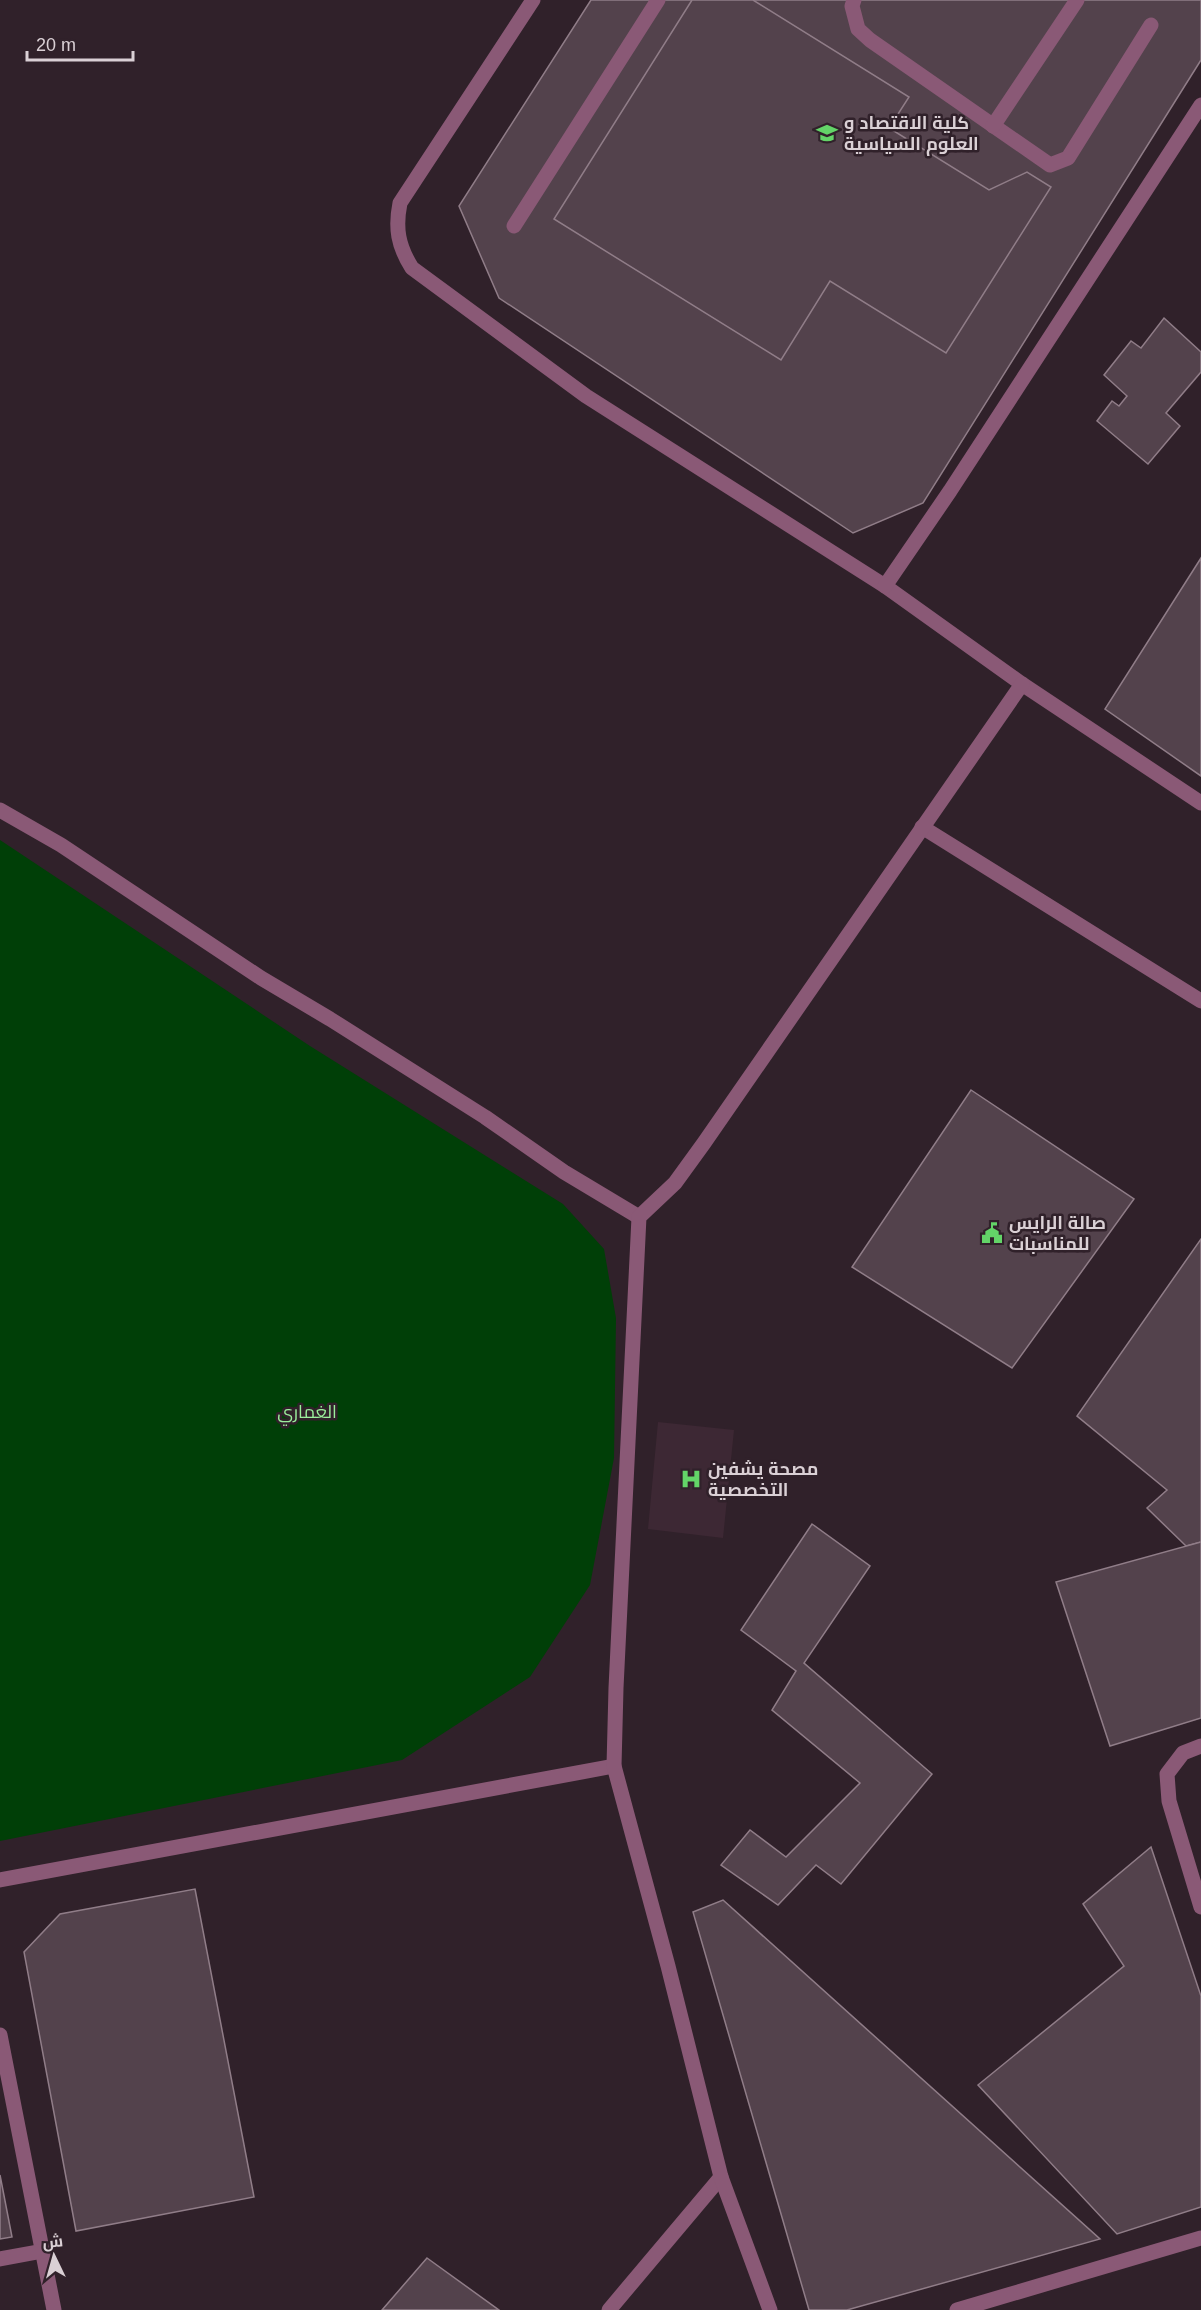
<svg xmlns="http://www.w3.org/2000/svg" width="1201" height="2310" viewBox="0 0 1201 2310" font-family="Helvetica,Cairo,sans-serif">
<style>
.built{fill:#3d2834}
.green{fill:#003f07}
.building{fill:#53424c;stroke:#907d88;stroke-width:1.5}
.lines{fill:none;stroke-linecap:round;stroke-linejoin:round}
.minor{stroke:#8a5976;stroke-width:15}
.labels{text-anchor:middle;stroke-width:5;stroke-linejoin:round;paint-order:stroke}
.poi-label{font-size:18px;font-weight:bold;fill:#dad0d5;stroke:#30212a;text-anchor:start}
.park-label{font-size:18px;fill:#9bef9c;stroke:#30212a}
</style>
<rect width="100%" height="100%" fill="#30212a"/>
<polygon class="built" points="658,1422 734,1430 723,1538 648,1529"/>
<polygon class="green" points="0,840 310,1046 563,1204 604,1249 616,1318 614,1458 590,1585 530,1677 402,1760 0,1841"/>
<g class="building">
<polygon points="591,0 1201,0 1201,60 923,503 853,533 499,298 459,206"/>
<polygon points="692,0 753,0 909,97 889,128 989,190 1027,172 1051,187 946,353 830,281 781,360 554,219"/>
<polygon points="1164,318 1201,352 1201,372 1166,413 1180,426 1148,464 1097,421 1112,401 1119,406 1127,396 1104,375 1131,341 1141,348"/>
<polygon points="1201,558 1201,776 1105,709"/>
<polygon points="971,1090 1134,1199 1012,1368 852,1267"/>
<polygon points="1201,1239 1201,1542 1186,1546 1147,1508 1167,1490 1077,1416"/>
<polygon points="812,1524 870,1566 804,1663 932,1774 841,1884 816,1865 778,1905 721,1865 750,1830 786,1857 860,1783 772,1710 796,1671 741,1630"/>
<polygon points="1201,1542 1201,1718 1110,1746 1056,1582"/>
<polygon points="1151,1847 1201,1996 1201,2207 1117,2234 978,2085 1124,1966 1083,1904"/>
<polygon points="195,1889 254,2197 76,2231 24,1952 60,1914"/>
<polygon points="723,1900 1100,2239 847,2310 809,2310 693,1912"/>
<polygon points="0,2175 12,2237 0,2239"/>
<polygon points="427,2258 499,2310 382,2310"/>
</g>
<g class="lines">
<g class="minor">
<path d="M533,0l-133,203c-5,25 -2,43 12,65l174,128 299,190 137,98 179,119"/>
<polyline points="854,0 852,6 858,29 870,40 1050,165 1068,158 1151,25"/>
<polyline points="993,126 1077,0"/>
<polyline points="514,226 658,0"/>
<polyline points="885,586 950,491 1201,105"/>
<polyline points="0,810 61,845 261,978 330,1019 485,1117 564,1172 639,1217"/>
<polyline points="922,827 1201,1001"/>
<polyline points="1201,1746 1183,1753 1167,1774 1169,1801 1201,1907"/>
<polyline points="0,1880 614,1766"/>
<polyline points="0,2035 54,2310"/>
<polyline points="0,2259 43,2251"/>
<polyline points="609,2310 721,2177"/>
<polyline points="770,2310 721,2177 668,1966 614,1766 616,1688 639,1217 675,1183 704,1143 1022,684"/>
<polyline points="957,2310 1201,2238"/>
</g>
</g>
<defs>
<symbol id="university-bare" viewBox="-9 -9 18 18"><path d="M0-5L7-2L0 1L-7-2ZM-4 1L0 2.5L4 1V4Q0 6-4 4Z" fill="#63d468" stroke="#30212a" stroke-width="2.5" paint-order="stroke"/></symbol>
<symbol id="civic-bare" viewBox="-9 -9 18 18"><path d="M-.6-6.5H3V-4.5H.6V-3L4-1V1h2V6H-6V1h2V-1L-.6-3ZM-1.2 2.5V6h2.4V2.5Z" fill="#63d468" stroke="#30212a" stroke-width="2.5" paint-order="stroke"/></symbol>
<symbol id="hospital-bare" viewBox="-9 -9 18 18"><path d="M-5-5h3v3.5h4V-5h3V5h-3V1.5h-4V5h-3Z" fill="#63d468" stroke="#30212a" stroke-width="2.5" paint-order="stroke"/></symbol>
</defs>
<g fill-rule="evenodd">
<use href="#university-bare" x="812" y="118" width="30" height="30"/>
<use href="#civic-bare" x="977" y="1218" width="30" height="30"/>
<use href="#hospital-bare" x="676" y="1464" width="30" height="30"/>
</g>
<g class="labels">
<g class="poi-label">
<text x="844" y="129">كلية الاقتصاد و<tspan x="844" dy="21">العلوم السياسية</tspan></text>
<text x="1009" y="1229">صالة الرايس<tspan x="1009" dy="21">للمناسبات</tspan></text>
<text x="708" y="1475">مصحة يشفين<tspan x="708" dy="21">التخصصية</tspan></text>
</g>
<g class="park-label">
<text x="307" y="1418">الغماري</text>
</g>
</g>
<g transform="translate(54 2256) rotate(355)" stroke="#30212a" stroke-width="4.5" paint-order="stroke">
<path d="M0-4.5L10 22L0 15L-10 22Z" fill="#dad0d5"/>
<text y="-9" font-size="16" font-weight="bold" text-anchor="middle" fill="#dad0d5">ش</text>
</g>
<path d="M27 51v9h106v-9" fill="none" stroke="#dad0d5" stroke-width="3"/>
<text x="36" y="51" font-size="18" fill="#dad0d5" stroke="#30212a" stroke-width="4.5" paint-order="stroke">20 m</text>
</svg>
